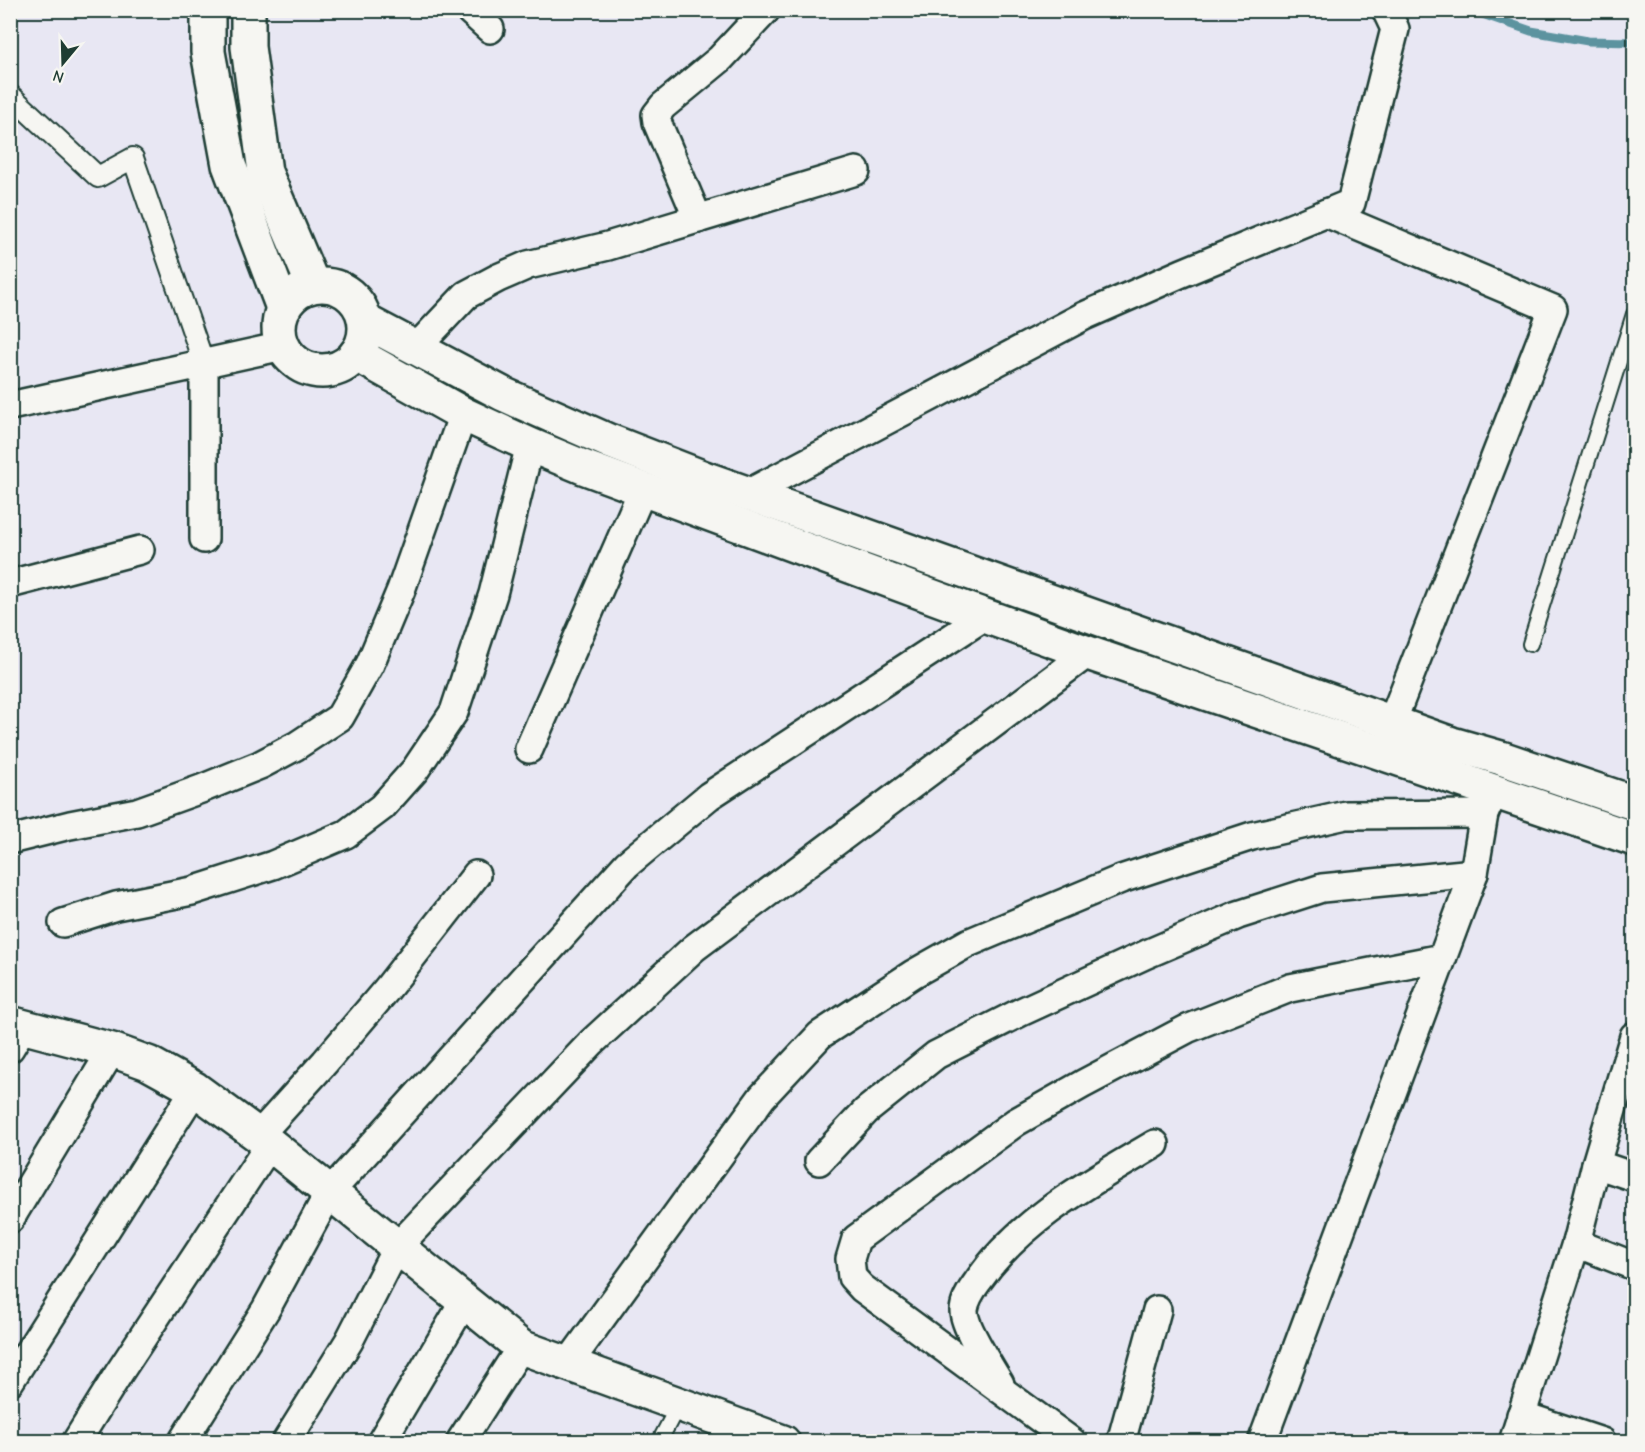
<svg xmlns="http://www.w3.org/2000/svg" width="1645" height="1452" viewBox="0 0 1645 1452" font-family="'Comic Neue',sans-serif">
<style>
.lines{fill:none;stroke-linecap:round;stroke-linejoin:round}
.stream{stroke:#5c939f;stroke-width:9}
.service-casing{stroke:#1f3d34;stroke-width:18}
.pedestrian-casing{stroke:#1f3d34;stroke-width:24}
.minor-casing{stroke:#1f3d34;stroke-width:32}
.tertiary-casing{stroke:#1f3d34;stroke-width:38}
.secondary-casing{stroke:#1f3d34;stroke-width:38}
.service{stroke:#f6f6f2;stroke-width:14}
.pedestrian{stroke:#f6f6f2;stroke-width:20}
.minor{stroke:#f6f6f2;stroke-width:27}
.tertiary{stroke:#f6f6f2;stroke-width:33}
.secondary{stroke:#f6f6f2;stroke-width:33}
</style>
<rect width="100%" height="100%" fill="#e8e7f3"/>
<filter id="ink" filterUnits="userSpaceOnUse"><feTurbulence type="fractalNoise" baseFrequency=".0167" numOctaves="2"/><feDisplacementMap in="SourceGraphic" scale="12" xChannelSelector="R" yChannelSelector="G"/><feConvolveMatrix kernelMatrix="1 2 1 2 8 2 1 2 1" color-interpolation-filters="sRGB"/></filter>
<g filter="url(#ink)">
<g class="lines">
<polyline class="stream" points="1471,10 1531,31 1588,41 1634,42"/>
<defs>
<g id="service">
<polyline points="1530,644 1634,314"/>
<polyline points="659,1442 679,1404"/>
</g>
<polyline id="pedestrian" points="10,95 98,177 133,158 204,364"/>
<g id="minor">
<polyline points="469,10 490,29"/>
<polyline points="1326,213 1553,309 1392,722"/>
<polyline points="698,219 657,122 656,115 663,106 720,59 766,10"/>
<polyline points="416,348 466,295 498,278 528,265 608,246 856,171"/>
<polyline points="10,406 283,346"/>
<polyline points="747,494 1084,316 1182,273 1351,203 1395,29 1386,10"/>
<polyline points="204,539 204,364"/>
<polyline points="10,584 140,550"/>
<polyline points="529,749 643,489"/>
<polyline points="10,840 70,825 137,812 201,789 260,765 296,746 340,717 370,664 401,590 463,414"/>
<polyline points="63,923 116,906 192,891 273,865 346,834 382,807 415,770 454,712 493,594 530,445"/>
<polyline points="10,1048 24,1025"/>
<polyline points="259,1135 325,1062 387,989 476,875"/>
<polyline points="819,1161 866,1111 936,1055 1021,1012 1147,954 1238,915 1322,888 1474,873"/>
<polyline points="1596,1164 1634,1177"/>
<polyline points="10,1219 112,1050"/>
<polyline points="1576,1243 1634,1266"/>
<polyline points="568,1364 762,1097 820,1035 913,974 968,943 1121,879 1252,836 1346,815 1484,814"/>
<polyline points="10,1381 195,1089"/>
<path d="M1000,1384c-9,-15 -37,-59 -36,-74 1,-10 8,-21 14,-29 43,-62 113,-99 177,-137"/>
<polyline points="1521,1415 1602,1442"/>
<polyline points="76,1442 119,1373 270,1144"/>
<polyline points="182,1442 266,1309 329,1193 627,864 709,796 985,616"/>
<polyline points="286,1442 349,1341 397,1247 592,1042 694,948 1088,653"/>
<polyline points="381,1442 464,1302"/>
<polyline points="460,1442 521,1347"/>
<polyline points="1072,1442 862,1288 852,1277 850,1259 856,1239 1016,1122 1083,1084 1187,1029 1290,988 1442,958"/>
<polyline points="1121,1442 1157,1310"/>
<polyline points="1262,1442 1474,873 1484,814 1491,799"/>
<polyline points="1513,1442 1576,1243 1596,1164 1634,1036"/>
</g>
<polyline id="tertiary" points="10,1023 112,1050 148,1063 195,1089 270,1144 521,1347 783,1442"/>
<g id="secondary">
<polyline points="208,10 208,52 229,165 283,308"/>
<polyline points="248,10 248,47 265,172 313,285"/>
<circle cx="322" cy="328" r="43"/>
<polyline points="365,321 503,394 609,441 704,478 1452,744 1501,758 1634,803"/>
<polyline points="356,354 463,414 530,445 583,467 985,616 1088,653 1634,839"/>
</g>
</defs>
<use href="#service" class="service-casing"/>
<use href="#pedestrian" class="pedestrian-casing"/>
<use href="#minor" class="minor-casing"/>
<use href="#tertiary" class="tertiary-casing"/>
<use href="#secondary" class="secondary-casing"/>
<use href="#service" class="service"/>
<use href="#pedestrian" class="pedestrian"/>
<use href="#minor" class="minor"/>
<use href="#tertiary" class="tertiary"/>
<use href="#secondary" class="secondary"/>
</g>
</g>
<rect width="1645" height="1452" fill="none" stroke="#f6f6f2" stroke-width="36"/>
<rect x="18" y="18" width="1609" height="1416" fill="none" stroke="#1f3d34" stroke-width="2" filter="url(#ink)"/>
<g transform="translate(63 63) rotate(199)" stroke="#f6f6f2" stroke-width="4.5" paint-order="stroke">
<path d="M0-4.5L10 22L0 15L-10 22Z" fill="#1f3d34"/>
<text y="-9" font-size="16" font-weight="bold" text-anchor="middle" fill="#1f3d34">N</text>
</g>
</svg>
